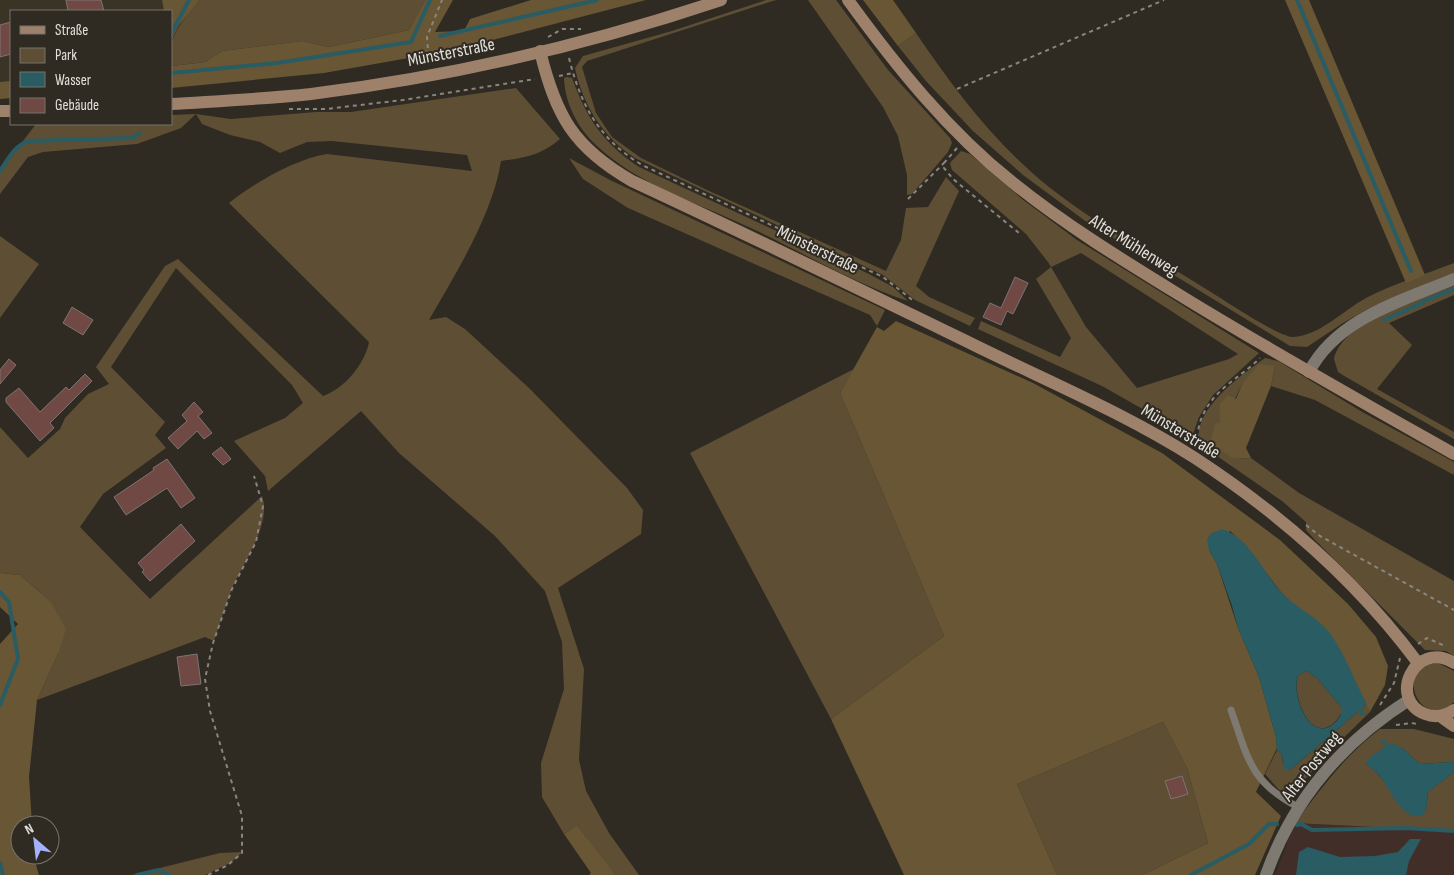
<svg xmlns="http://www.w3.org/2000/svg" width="1454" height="875" viewBox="0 0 1454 875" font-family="'Sofia Sans Condensed',sans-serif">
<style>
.built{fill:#3a3426}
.industrial{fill:#412e28}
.green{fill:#5e4f34;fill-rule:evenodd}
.forest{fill:#685634}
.water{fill:#295c63;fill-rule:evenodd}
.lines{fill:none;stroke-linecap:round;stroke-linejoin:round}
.stream{stroke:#295c63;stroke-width:4}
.building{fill:#704844;stroke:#7f7372}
.path{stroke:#89867f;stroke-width:2;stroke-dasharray:4 4;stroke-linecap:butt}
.lane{stroke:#7f7a71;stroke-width:7}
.street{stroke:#7f7a71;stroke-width:12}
.secondary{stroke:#9e816a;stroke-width:12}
.labels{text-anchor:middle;stroke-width:4;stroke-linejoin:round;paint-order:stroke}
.street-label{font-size:18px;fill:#e3e0db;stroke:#2f2b23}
</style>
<rect width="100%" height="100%" fill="#2f2b23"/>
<polygon class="built" points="0,0 162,0 164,11 11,11 11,98 0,99"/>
<polygon class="industrial" points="1295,823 1454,831 1454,875 1275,875"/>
<g class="green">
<path d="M200,0h225l-16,30 -80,17 -27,-6 -80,10 -17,11 -33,4c-7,-28 11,-46 28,-66z"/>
<path d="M766,0h10l-189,61 -5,6 14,46 16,24 29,21 66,32 179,81 15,-31 5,-32 22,-1 18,-30 13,14 -43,95 13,11 46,21 -5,8 -55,-26 -32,-25 -248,-117c-32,-21 -52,-52 -60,-90l8,-12 89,-25z"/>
<polygon points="808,0 836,0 888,70 950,138 952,143 948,152 912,194 907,195 907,175 898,136 883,107"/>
<path d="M916,33c38,56 79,111 133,154 51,40 110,72 165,107 14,9 66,43 79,43 26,-1 51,-27 73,-39 26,-14 60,-24 88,-35v10l-88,37 -23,13 -36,24 -17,-1 -206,-126 -61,-45 -50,-44 -47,-50 -28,-35z"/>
<path d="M567,77l5,1c15,41 31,65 67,89l230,107 24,13 15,14c-53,-17 -104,-48 -155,-72 -52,-25 -114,-43 -157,-84 -18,-17 -31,-41 -32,-67z"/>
<path d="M516,88l44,51c-19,16 -35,19 -59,22 -8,53 -45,112 -72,159l17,-3 19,12 65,60 97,99 16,22 -2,24 -83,54 26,81 -5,91 7,31 23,42 30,42h-24l-38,-50 -13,9 -22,-37 -1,-34 23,-74 -2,-47 -17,-51 -50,-55 -96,-83 -38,-42 -93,80 -3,-15 -31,-35 51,-23 18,-15 -11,-18 -116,-117 -65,99 54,55 -10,13 11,13 -63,46 -23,33 70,72 112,-103c10,27 -18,66 -29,90 -7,18 -13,37 -19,55l-9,-4 -168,63 21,-46 -8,-53 -30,-26 -20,-2v-146l28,31 32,-29 5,-11 23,-24 21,-10 -13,-17 69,-101 13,-7 145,137c21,-7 42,-32 46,-54l-140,-139c25,-20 66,-44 98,-49l145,17 -5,-16 -135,-14 -25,1 -27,11 -20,-11 -30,-7 -28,-11 -6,-10 -15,14 -44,16 -94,8 -15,5 -28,37v-23l36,-47h135v-9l25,-1 35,5 85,-7h35z"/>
<path d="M961,151l9,3 52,45 55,41 182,113 -46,42 -14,22 -7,20 -90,-51 -124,-57 3,-8 79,36 11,-19 -35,-59 15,-12 -3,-5 -22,-28 -74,-64 -2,-7zM1081,253l157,101 -9,5 -92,29 -51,-61 -35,-60z"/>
<polygon points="569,158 610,180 885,310 877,326 870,315 628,208 583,179"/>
<polygon points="0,236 39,264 0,318"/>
<path d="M1454,286v9l-65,28 23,22 -35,44 77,43v7l-108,-62 -8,-5 -4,-13c8,-38 87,-60 120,-73z"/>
<path d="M1265,358l13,3 86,52 90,49v13l-139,-75 -44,-14 4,-20 -33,18 -7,15 -1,60 17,-1 48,35 155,88v75l-8,-5 -21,-1 -110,-110 -9,-10v-8l-24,-21 -81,-56c-14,-32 43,-72 64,-87z"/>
<polygon points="854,369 840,393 944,636 831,719 690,453"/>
<path d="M1438,663l16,8v31c-33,32 -63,-36 -16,-39z"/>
<path d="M1307,671l11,8 23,28v7c-25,39 -50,-12 -43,-39z"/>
<polygon points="1367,704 1370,712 1329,752 1293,793 1279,790 1265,774 1277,750 1282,754 1283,764 1290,770"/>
<polygon points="1163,722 1187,768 1208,843 1142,875 1057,875 1017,784"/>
<path d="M1380,729h34l40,10v25l-2,-2 -32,2 -18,-16 -36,15 11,10 14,17 35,21 2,-19 26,-20v59l-159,-8c26,-34 50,-68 85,-94z"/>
<polygon points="243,852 230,863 205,875 132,875 220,853"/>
</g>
<g class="forest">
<polygon points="162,0 200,0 179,25 171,41 171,11 164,11"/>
<polygon points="425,0 453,0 435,32 464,31 470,19 531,0 646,0 454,50 324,73 171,88 171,64 172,66 205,62 222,51 302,41 329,47 409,30"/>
<polygon points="863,0 893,0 916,33 898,46"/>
<polygon points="1285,0 1309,0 1425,275 1406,283"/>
<polygon points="11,81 11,98 0,99 0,82"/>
<polygon points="896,321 1033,383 1162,453 1280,540 1348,604 1376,637 1388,666 1385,685 1370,712 1341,654 1280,591 1246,546 1230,531 1209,550 1217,564 1238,628 1259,677 1276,737 1277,748 1256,792 1281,816 1255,875 1142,875 1208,843 1187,768 1163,722 1017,784 1057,875 904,875 831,719 944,636 840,393 877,327 884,331"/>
<polygon points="1259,364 1275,366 1271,386 1246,448 1251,458 1234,459 1210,443 1215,424 1220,422 1220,404 1228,395 1236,399 1242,384"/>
<polygon points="0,573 20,575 50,601 66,629 58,654 37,700 29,777 32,825 20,825 20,855 33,855 39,875 0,875 0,644 18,624 0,607"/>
<polygon points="577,825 611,869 615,875 589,875 591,873 564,834"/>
</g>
<g class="water">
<path d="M1222,529c28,9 41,44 60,64 14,15 34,23 47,39 16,21 25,49 38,72l-77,66 -6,-1 -2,-15 -5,-4 -1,-13 -17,-60 -21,-49 -6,-22 -15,-42 -8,-14 -2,-10 3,-6zM1307,671l11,8 23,28v8c-25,38 -51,-14 -43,-40z"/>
<path d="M1391,743l11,5 18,16 32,-2 2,2v8l-26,20 -2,19 -4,5c-23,3 -31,-28 -44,-42 -4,-4 -8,-6 -12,-11l4,-6z"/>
<polygon points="1410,839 1421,839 1409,861 1406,875 1296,875 1299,852 1308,847 1340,857 1375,856 1398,852"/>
</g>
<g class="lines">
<g class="stream">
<polyline points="1297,0 1411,271"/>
<polyline points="171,34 189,0"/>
<polyline points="440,36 597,0"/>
<polyline points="171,73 277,63 411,42 430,0"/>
<path d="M0,171c8,-12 15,-26 29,-30l103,-3 8,-5"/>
<polyline points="1424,301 1454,289"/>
<polyline points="1384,320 1424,302"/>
<polyline points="0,592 9,602 18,659 0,705"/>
<polyline points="1360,710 1363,714"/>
<polyline points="1383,742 1386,744"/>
<polyline points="1297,825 1301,824 1312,830 1406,828 1454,831"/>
<polyline points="0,863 3,875"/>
<polyline points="137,875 159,870 169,875"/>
<polyline points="1191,875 1249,844 1269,824 1277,824"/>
</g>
</g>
<g class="building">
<polygon points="66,0 101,0 104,11 68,11"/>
<polygon points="11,22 11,54 0,57 0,25"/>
<polygon points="1015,277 1028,283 1013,314 1007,311 1001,325 983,317 990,303 1001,308"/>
<polygon points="72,307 93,320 83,335 63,323"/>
<polygon points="9,359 16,365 0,384 0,370"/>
<polygon points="85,374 92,381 50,423 54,428 40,441 6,402 6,398 19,388 40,412 66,387 69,390"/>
<polygon points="194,402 203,412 198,416 212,433 204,439 197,431 178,449 168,438 187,421 182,415"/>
<polygon points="221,447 231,459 223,465 212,454"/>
<polygon points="167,459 195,498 181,508 167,488 126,515 114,497 154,470 153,468"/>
<polygon points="181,524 195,541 150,581 142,572 144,570 138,563"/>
<polygon points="197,654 201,684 181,686 177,657"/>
<polygon points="1182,776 1188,794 1171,799 1165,781"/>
</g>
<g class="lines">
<g class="path">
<polyline points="548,37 562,29 581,29"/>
<path d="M569,58c12,48 30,81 73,107l241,112 32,25"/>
<polyline points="429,64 427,37 442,0"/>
<polyline points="559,76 573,73"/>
<polyline points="957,89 1164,0"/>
<polyline points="289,109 326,109 403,100 535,79"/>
<polyline points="957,148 944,163 944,168 953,179 1019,233"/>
<polyline points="908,199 944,163"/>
<path d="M1195,445c3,-9 3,-21 8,-30 12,-27 37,-37 57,-57"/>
<polyline points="1306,525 1320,536 1454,610"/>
<polyline points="1418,644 1427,638 1445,646"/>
<polyline points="1380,705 1394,683 1400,658"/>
<polyline points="1396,725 1411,723 1418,724"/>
<polyline points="208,875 228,865 242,853 242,816 210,711 205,679 213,643 232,589 256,542 263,506 254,476"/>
</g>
<path class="lane" d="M1231,710c17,48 19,72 67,97"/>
<g class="street">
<path d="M1309,372c28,-54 93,-71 145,-93"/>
<path d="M1266,875c27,-76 75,-132 143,-175"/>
</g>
<g class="secondary">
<path d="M848,0c48,66 100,131 164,182 52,42 109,77 166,112 91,56 184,108 276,160"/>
<path d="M540,51c16,65 33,96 92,130 112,52 223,106 334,160 76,38 157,71 229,117 84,55 163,124 223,205"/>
<path d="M171,104c47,-3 94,-5 140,-10 137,-17 279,-50 410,-94"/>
<polyline points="0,111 11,111"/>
<path d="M1454,663c-39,-24 -67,36 -29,51 10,4 20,2 29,-4"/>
<polyline points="1440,716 1454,726"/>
</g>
</g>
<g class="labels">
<g class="street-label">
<text transform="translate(451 52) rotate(-11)" y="6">Münsterstraße</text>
<text transform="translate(1134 245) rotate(32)" y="6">Alter Mühlenweg</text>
<text transform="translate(818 249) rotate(26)" y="6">Münsterstraße</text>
<text transform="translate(1181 431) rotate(31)" y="6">Münsterstraße</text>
<text transform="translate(1311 766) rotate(-51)" y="6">Alter Postweg</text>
</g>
</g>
<rect x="10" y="10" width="162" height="115" fill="#2f2b23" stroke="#77736d"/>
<rect x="20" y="26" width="25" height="8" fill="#9e816a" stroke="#77736d"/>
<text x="55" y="35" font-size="15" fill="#e3e0db">Straße</text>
<rect x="20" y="48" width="25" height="15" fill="#5e4f34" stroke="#77736d"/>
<text x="55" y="60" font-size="15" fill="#e3e0db">Park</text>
<rect x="20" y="72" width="25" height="15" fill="#295c63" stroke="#77736d"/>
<text x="55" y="85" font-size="15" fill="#e3e0db">Wasser</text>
<rect x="20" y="98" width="25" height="15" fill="#704844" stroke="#77736d"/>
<text x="55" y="110" font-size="15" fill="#e3e0db">Gebäude</text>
<g transform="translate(35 840) rotate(332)"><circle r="24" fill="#2f2b23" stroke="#77736d"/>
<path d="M0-4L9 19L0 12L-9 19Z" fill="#a5b1fc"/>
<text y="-8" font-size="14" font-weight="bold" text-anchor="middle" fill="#e3e0db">N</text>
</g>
</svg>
